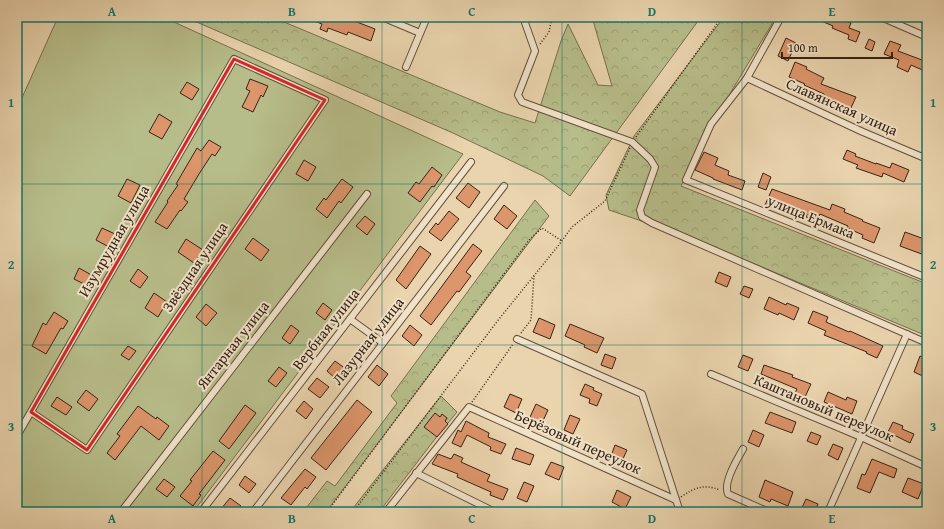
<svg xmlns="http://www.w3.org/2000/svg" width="944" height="529" viewBox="0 0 944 529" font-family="'Gentium Book Plus',serif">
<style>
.grass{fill:#b7bd8a;stroke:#77704f}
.forest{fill:url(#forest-crowns);stroke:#77704f}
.building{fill:#dd956b;stroke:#372314}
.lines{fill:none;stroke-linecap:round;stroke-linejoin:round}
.street-casing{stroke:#644f3a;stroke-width:8}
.path{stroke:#372314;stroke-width:1.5;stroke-dasharray:1 2;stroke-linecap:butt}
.street{stroke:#f1e3ca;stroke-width:6}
.marked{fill:none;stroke:#d62828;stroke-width:3;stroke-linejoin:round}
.grid{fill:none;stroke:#0f766e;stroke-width:1;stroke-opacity:0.55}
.labels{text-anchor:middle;stroke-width:4;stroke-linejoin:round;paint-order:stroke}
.street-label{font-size:15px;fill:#372314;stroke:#f1e3ca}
.neatline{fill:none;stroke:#0f766e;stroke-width:1.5}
.grid-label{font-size:13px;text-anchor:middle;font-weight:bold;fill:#0f766e}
</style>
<defs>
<pattern id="forest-crowns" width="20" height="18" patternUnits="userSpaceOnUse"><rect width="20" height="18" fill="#b7bd8a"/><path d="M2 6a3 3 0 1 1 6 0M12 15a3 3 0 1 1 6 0" fill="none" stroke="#9ea276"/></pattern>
</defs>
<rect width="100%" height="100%" fill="#ead4ae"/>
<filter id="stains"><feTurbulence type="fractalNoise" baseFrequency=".005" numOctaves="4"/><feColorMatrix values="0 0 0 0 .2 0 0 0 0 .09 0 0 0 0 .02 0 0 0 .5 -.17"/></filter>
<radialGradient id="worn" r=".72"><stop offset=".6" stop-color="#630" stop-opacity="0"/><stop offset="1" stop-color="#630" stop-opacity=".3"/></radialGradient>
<polygon class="grass" points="58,17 163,17 463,154 193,512 17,512 17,109"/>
<g class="forest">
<polygon points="185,17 272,17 500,112 535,123 561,41 568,24 598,85 612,86 592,17 701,17 570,196 543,176 453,133"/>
<polygon points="724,17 776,17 707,132 681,186 927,284 927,336 695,239 609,210 606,195 634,136"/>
<polygon points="535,200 549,216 326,512 303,512 327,481 335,486 397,403 391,396"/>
<polygon points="441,396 457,412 435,439 379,512 350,512"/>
</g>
<g class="building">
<polygon points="304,17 344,17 375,29 371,41 348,32 347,35 328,28 327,32 320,29 322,24"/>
<polygon points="812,17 835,17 851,23 849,28 860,32 856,42 848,39 849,35 832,28 833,26"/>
<polygon points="909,17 927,17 927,25"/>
<polygon points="786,38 796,43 788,61 778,56"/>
<polygon points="869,39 875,42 872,51 865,48"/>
<polygon points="890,41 901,45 898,51 922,60 927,48 927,72 911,65 908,72 897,67 899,60 884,54"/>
<polygon points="795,62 807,67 806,69 824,78 821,84 856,97 850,110 837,104 838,102 824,96 824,94 804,85 805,84 789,77"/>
<polygon points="250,79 268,86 263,97 261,95 253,112 242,107 250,91 246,89"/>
<polygon points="187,82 199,89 192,100 180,93"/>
<polygon points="159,114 172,122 162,139 149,132"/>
<polygon points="209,140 221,147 215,156 212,154 199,174 184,199 188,202 181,211 180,210 167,229 155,222 168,202 167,201 178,185 176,184 197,148 201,151"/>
<polygon points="847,150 856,154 855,156 876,164 876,163 890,168 892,163 909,170 904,182 883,173 882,177 856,168 858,165 843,159"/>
<polygon points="704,152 718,158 715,165 729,171 728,175 745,181 742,190 713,179 713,178 695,170"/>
<polygon points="304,160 316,167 308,181 296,174"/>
<polygon points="432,167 442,175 434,187 432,186 420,202 408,193 416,182 419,184"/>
<polygon points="763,173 771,177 766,190 758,187"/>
<polygon points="127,179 140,185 131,203 118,196"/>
<polygon points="342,179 353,187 341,203 339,201 327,218 316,209 324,198 326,200"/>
<polygon points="468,183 480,192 469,208 456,198"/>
<polygon points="772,189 830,210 832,204 845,209 844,212 863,220 862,221 880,228 874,243 862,238 863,235 847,228 848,226 820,214 817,221 806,217 807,214 781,204 779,210 765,205"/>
<polygon points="504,205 517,216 507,229 494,219"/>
<polygon points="449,211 459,219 441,241 429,232 436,223 438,225"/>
<polygon points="365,216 375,224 367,235 356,226"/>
<polygon points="102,228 115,234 109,247 96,240"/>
<polygon points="905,232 927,240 927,256 900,246"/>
<polygon points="253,238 269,250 261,261 245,249"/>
<polygon points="186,239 203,250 194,263 178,252"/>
<polygon points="473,244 482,251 466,272 471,276 459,292 457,291 431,325 420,316"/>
<polygon points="420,246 431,254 406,289 396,280"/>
<polygon points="79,268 95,277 90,287 74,279"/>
<polygon points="138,269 148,277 140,288 130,281"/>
<polygon points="719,272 731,277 727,287 715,282"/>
<polygon points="744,286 753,289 749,298 740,294"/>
<polygon points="154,293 167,302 158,317 145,308"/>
<polygon points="769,297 786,305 787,303 799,308 794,320 779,313 778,315 764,309"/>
<polygon points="323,303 332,310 325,320 316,313"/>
<polygon points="206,304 217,313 206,326 196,317"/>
<polygon points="813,311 828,317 826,322 849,332 850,331 883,346 877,358 866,353 867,352 824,335 826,331 808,323"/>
<polygon points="54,312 68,321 63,329 61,328 46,354 32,346 43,323 46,325"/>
<polygon points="539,318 555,325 550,339 533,332"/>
<polygon points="570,324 604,338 597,353 584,347 585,345 565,336"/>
<polygon points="291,325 299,331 290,344 282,338"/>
<polygon points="410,325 422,335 414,346 402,336"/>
<polygon points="128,346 136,351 129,360 121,355"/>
<polygon points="605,354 616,358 612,369 601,365"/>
<polygon points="743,355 753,359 748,371 738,367"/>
<polygon points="920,356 927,359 927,378 914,372"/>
<polygon points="335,361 346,369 337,380 327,371"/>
<polygon points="377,365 388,374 379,386 368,377"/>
<polygon points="764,365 793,375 792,377 811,384 805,397 795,393 797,389 761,374"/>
<polygon points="279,367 287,373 276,387 268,381"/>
<polygon points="317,378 329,387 320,398 308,389"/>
<polygon points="585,384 594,388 593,390 602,394 597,406 589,403 590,399 580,395"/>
<polygon points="86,390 98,399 89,411 77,402"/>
<polygon points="828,392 846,400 847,397 857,401 852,414 824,402"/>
<polygon points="510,394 522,399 516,413 504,407"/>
<polygon points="57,397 72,407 66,415 51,406"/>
<polygon points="357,400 372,412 326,470 311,458"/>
<polygon points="304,401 313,409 306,419 296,411"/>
<polygon points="536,404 548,410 542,423 530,417"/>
<polygon points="245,405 256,413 229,449 219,441"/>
<polygon points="138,406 156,419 157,417 169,426 159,440 141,426 115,460 107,453 120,436 117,434"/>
<polygon points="770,412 796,422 792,433 765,423"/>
<polygon points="435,413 440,417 442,414 447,418 445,421 448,424 437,437 424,427"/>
<polygon points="570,415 580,419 573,434 564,430"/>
<polygon points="466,421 489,433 488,437 506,444 501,454 490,450 491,447 467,435 461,447 452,443 458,430 461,432"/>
<polygon points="893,422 903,426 902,429 914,434 910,443 888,432"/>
<polygon points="753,430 764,435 759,447 748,442"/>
<polygon points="811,432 821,436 817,445 807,441"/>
<polygon points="833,444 843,448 838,460 828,455"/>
<polygon points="615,445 627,450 622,461 611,456"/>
<polygon points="516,448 534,455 530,465 512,459"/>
<polygon points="213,451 225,460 199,494 201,495 193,506 180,496 192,481 190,480"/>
<polygon points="438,454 451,459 454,454 463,458 461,462 490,475 487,481 508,489 503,500 490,495 491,492 457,477 458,474 432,464"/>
<polygon points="872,459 897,469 894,478 879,472 870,493 857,488 862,474 865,475"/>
<polygon points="551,462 564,467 559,480 545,474"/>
<polygon points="305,469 316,477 307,489 305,487 291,505 281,498"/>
<polygon points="245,476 256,484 249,493 239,485"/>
<polygon points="908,478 924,484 918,499 902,492"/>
<polygon points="164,479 175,487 167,497 156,489"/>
<polygon points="765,480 793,492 788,506 771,499 770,502 759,497"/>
<polygon points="524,482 534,486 527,502 517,498"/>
<polygon points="617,490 631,497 625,509 612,502"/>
<polygon points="230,498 241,506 237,512 224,512 221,509"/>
<polygon points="806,499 818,504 815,512 800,512"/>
</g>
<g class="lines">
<defs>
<g id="street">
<polyline points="382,17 420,33"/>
<polyline points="523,17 535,51 518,95 522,102 632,142 650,159 655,167 640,210 642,217 652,223 927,343"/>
<polyline points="781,17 747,78 711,124 686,180 927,278"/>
<polyline points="881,17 927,37"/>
<polyline points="406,67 427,17"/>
<polyline points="747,78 863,132 927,159"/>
<polyline points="350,319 383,343"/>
<polyline points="517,339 642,394 680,512"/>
<polyline points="711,374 861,437 927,467"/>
<polyline points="17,436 234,59 325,100 87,450 31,412"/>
<path d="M743,449c-6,11 -20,33 -15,45l41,18"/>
<polyline points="416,473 495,512"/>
<polyline points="121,512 367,194"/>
<polyline points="201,512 471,162"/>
<polyline points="253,512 504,186"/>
<polyline points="386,512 469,407 676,500"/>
<polyline points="828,512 907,334"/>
</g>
</defs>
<use href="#street" class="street-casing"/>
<g class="path">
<polyline points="540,44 549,32 552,17"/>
<polyline points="636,137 722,17"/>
<polyline points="521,333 531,320 534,276"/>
<polyline points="472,402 513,344"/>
<path d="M681,497c14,-10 24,-13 39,-7"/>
<polyline points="327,512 530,239 542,228 562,241"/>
<polyline points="353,512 499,319 558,246 572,227 605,201 630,148"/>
</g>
<use href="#street" class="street"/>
</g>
<path class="marked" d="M234,59l91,41 -238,350 -56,-38z"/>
<path class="grid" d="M202,17v495M382,17v495M562,17v495M742,17v495M17,184h910M17,345h910"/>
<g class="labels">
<g class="street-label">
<text transform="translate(842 107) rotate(24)" y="5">Славянская улица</text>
<text transform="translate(811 217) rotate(22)" y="5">улица Ермака</text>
<text transform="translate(114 241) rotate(-60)" y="5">Изумрудная улица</text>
<text transform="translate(195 267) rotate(-56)" y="5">Звёздная улица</text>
<text transform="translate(326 329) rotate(-52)" y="5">Вербная улица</text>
<text transform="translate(368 341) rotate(-52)" y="5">Лазурная улица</text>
<text transform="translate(233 345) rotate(-52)" y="5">Янтарная улица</text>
<text transform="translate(824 408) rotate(23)" y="5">Каштановый переулок</text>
<text transform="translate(578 442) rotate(24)" y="5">Берёзовый переулок</text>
</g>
</g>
<rect width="944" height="529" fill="none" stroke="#ead4ae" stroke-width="44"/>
<path d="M782 52v6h110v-6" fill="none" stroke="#372314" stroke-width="2"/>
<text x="788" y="52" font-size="12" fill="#372314" stroke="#f1e3ca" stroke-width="3" paint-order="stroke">100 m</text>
<rect x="22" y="22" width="900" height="485" class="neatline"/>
<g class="grid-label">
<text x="112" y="16">A</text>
<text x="292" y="16">B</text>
<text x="472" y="16">C</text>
<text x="652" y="16">D</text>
<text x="832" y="16">E</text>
<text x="11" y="107">1</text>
<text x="933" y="107">1</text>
<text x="11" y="269">2</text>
<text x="933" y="269">2</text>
<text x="11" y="431">3</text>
<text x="933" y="431">3</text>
<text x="112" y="523">A</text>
<text x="292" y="523">B</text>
<text x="472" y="523">C</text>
<text x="652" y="523">D</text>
<text x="832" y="523">E</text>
</g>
<rect width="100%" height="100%" filter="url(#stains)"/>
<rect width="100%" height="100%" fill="url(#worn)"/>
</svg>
